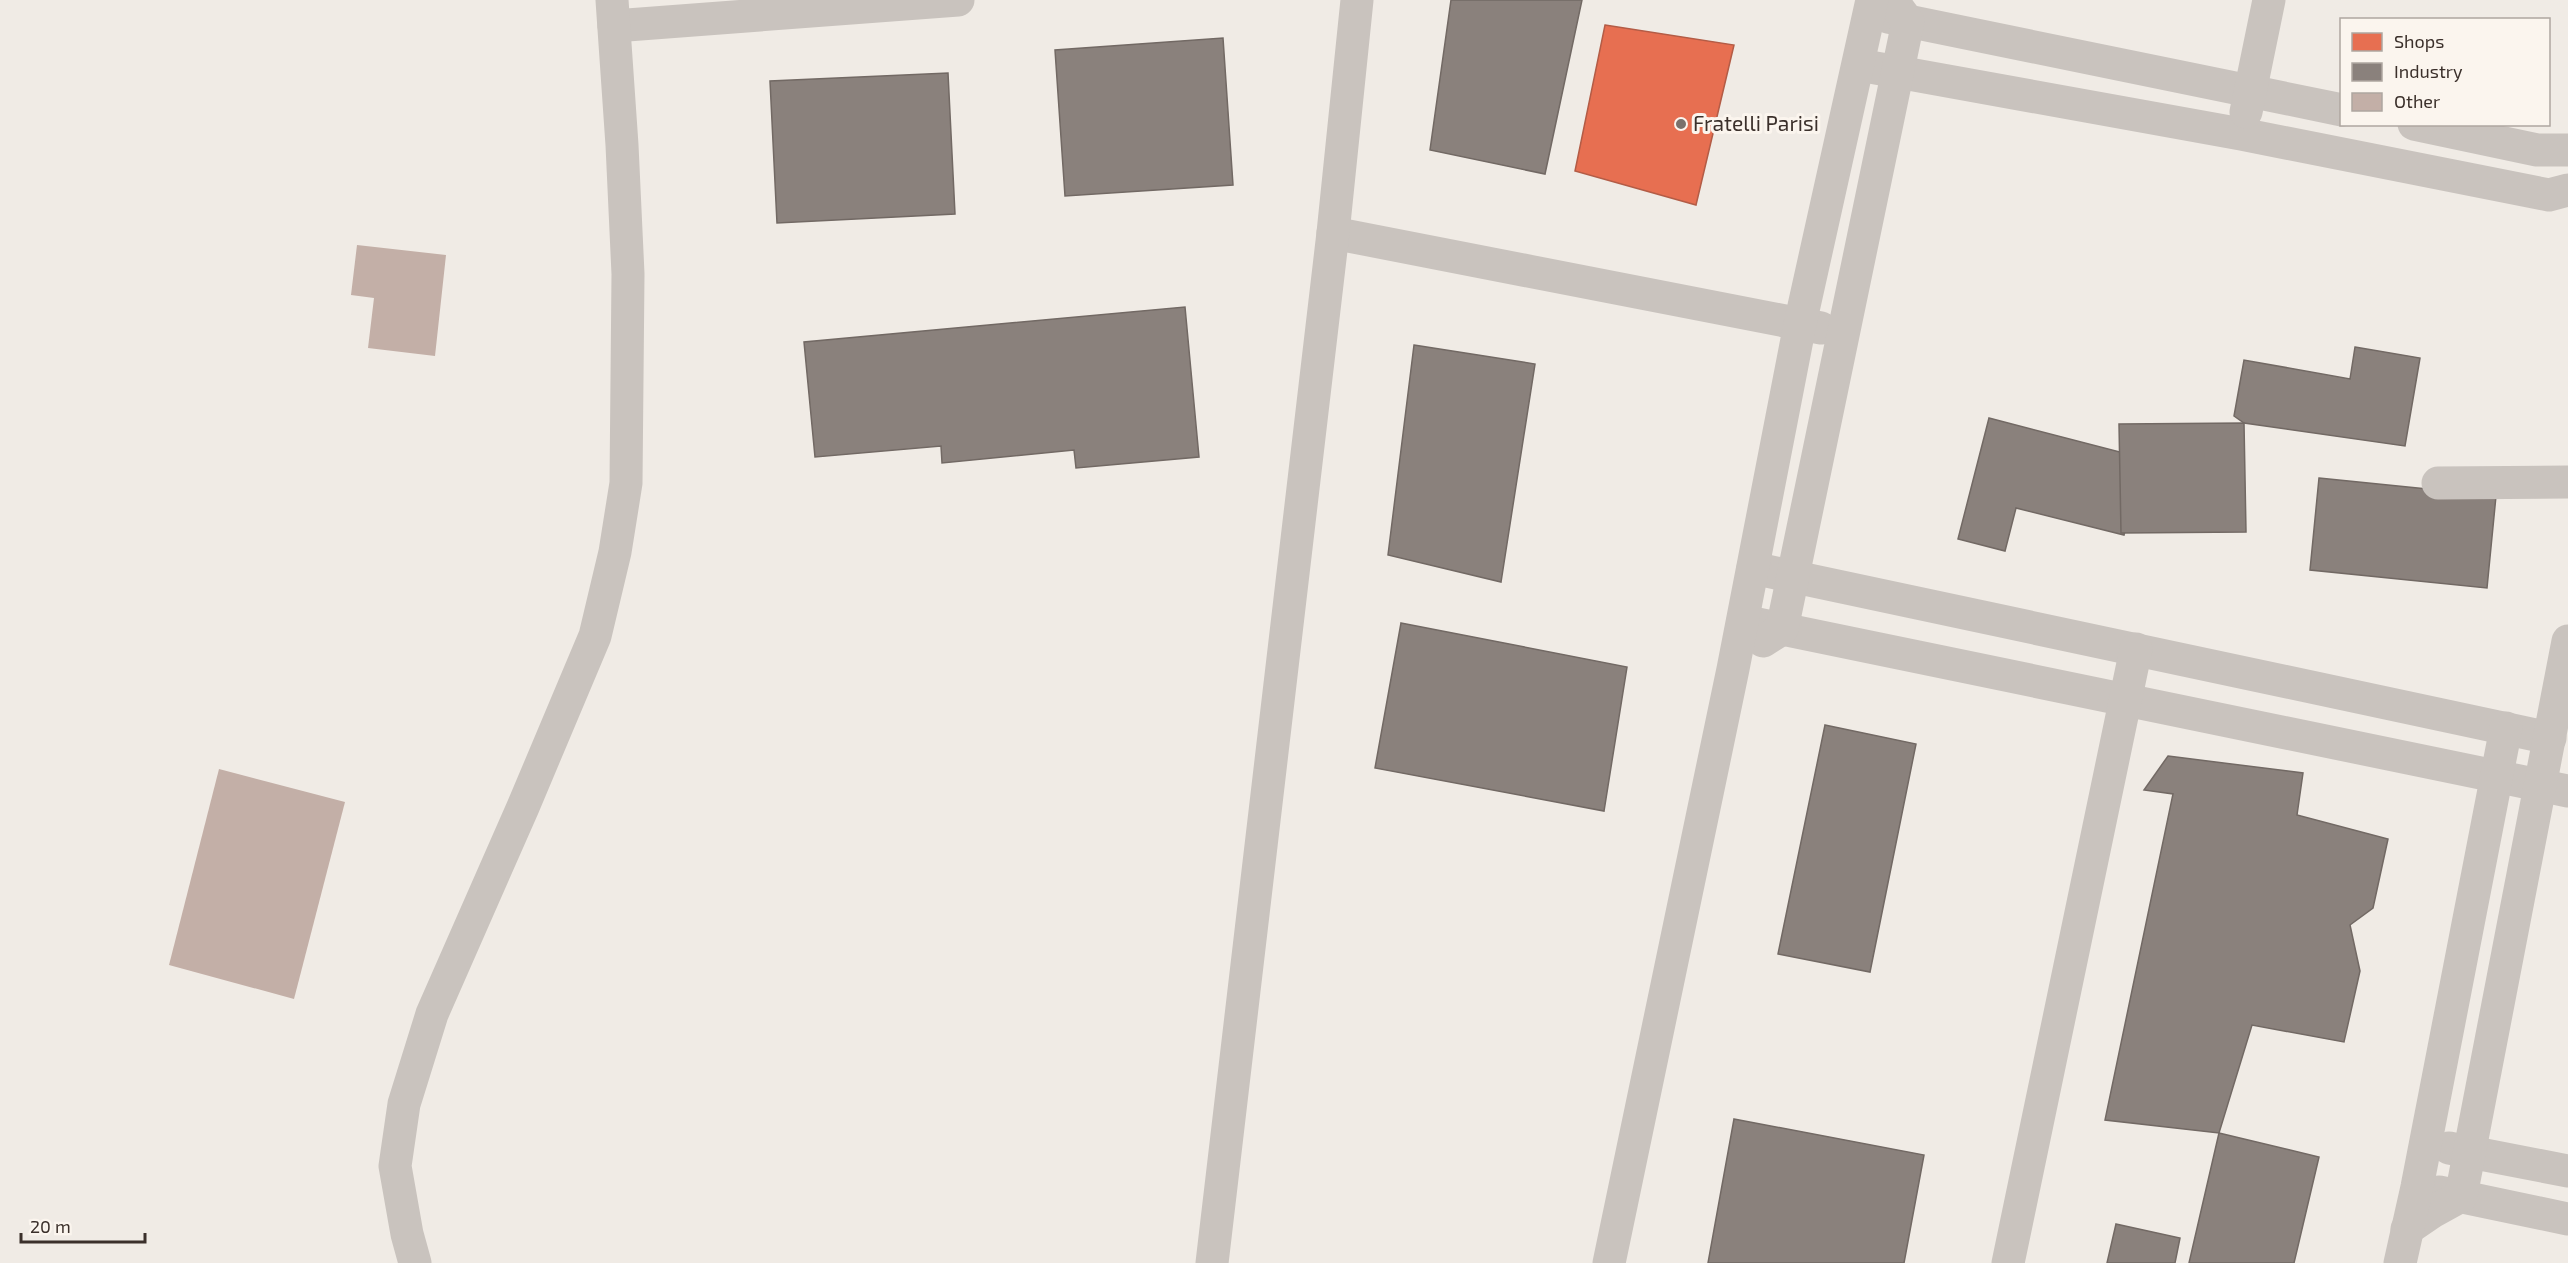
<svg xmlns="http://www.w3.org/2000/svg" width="2568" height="1263" viewBox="0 0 2568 1263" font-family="'Exo 2',sans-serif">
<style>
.shops{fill:#e76f51;stroke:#b35c46;stroke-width:1.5}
.industry{fill:#8a817c;stroke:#726964;stroke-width:1.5}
.building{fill:#c3afa7}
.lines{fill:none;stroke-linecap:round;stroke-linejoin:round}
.minor{stroke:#c9c3be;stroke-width:33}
.poi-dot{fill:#7a716c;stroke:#fbf5ee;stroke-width:2}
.labels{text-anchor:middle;stroke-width:6;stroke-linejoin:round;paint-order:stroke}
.poi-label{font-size:21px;fill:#3b302b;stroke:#fbf5ee;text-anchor:start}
</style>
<rect width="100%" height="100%" fill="#f0ebe5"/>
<polygon class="shops" points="1605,25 1734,45 1696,205 1575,171"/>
<g class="industry">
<polygon points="1451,0 1582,0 1545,174 1430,150"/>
<polygon points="1223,38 1233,185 1065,196 1055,50"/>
<polygon points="948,73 955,214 777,223 770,81"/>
<polygon points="1185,307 1199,457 1076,468 1074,450 942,463 941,446 815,457 804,342"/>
<polygon points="1414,345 1535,364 1501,582 1388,555"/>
<polygon points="2355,347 2420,358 2405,446 2244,423 2234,416 2244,360 2350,379"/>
<polygon points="1989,418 2143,458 2124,535 2016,508 2005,551 1958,539"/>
<polygon points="2244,423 2246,532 2121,533 2119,424"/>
<polygon points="2319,478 2496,496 2487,588 2310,570"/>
<polygon points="1401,623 1627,667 1604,811 1375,768"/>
<polygon points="1825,725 1916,744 1870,972 1778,954"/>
<polygon points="2168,756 2303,773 2297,815 2388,839 2373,908 2350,925 2360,971 2344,1042 2252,1025 2219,1133 2105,1120 2173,794 2144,790"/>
<polygon points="1734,1119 1924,1155 1904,1263 1708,1263"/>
<polygon points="2219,1133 2319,1157 2294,1263 2189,1263"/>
<polygon points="2116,1224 2180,1238 2175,1263 2107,1263"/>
</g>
<g class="building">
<polygon points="357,245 446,255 435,356 368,348 374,298 351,295"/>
<polygon points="219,769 345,802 294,999 169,965"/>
</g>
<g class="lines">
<g class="minor">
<polyline points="1888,17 2342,110"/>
<polyline points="614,26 958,0"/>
<polyline points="1859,65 2241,134 2549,195 2568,190"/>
<polyline points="2246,112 2269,0"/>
<polyline points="2414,124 2537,150 2568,150"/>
<polyline points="1333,233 1821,328"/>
<polyline points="2438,483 2568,482"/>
<polyline points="1753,568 2550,738"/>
<polyline points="1743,621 2568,791"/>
<polyline points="1763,641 1782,629 1908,22 1892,0"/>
<polyline points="2449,1148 2568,1171"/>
<polyline points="2439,1192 2568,1219"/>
<polyline points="2407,1229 2432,1212 2461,1196 2568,641"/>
<polyline points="415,1263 407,1234 395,1166 404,1104 432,1014 523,807 595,636 615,552 626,483 628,274 622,145 612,0"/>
<polyline points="1212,1263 1333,233 1357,0"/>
<polyline points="1609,1263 1733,669 1800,324 1872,0"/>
<polyline points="2008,1263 2136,649"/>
<polyline points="2400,1263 2417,1187 2506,728"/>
</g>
</g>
<circle class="poi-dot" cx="1681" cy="124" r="6"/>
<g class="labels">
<g class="poi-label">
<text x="1693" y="131">Fratelli Parisi</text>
</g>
</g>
<rect x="2340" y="18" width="210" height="108" fill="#fbf5ee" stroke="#aea6a0" stroke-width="1.5"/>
<rect x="2352" y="33" width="30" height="18" fill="#e76f51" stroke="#aea6a0" stroke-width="1.5"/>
<text x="2394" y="48" font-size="18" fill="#3b302b">Shops</text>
<rect x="2352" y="63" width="30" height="18" fill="#8a817c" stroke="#aea6a0" stroke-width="1.5"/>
<text x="2394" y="78" font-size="18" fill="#3b302b">Industry</text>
<rect x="2352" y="93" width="30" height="18" fill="#c3afa7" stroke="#aea6a0" stroke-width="1.5"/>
<text x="2394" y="108" font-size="18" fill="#3b302b">Other</text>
<path d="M21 1233v9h124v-9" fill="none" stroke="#3b302b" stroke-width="3"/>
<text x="30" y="1233" font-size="18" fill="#3b302b" stroke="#fbf5ee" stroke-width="4.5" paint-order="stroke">20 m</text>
</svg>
